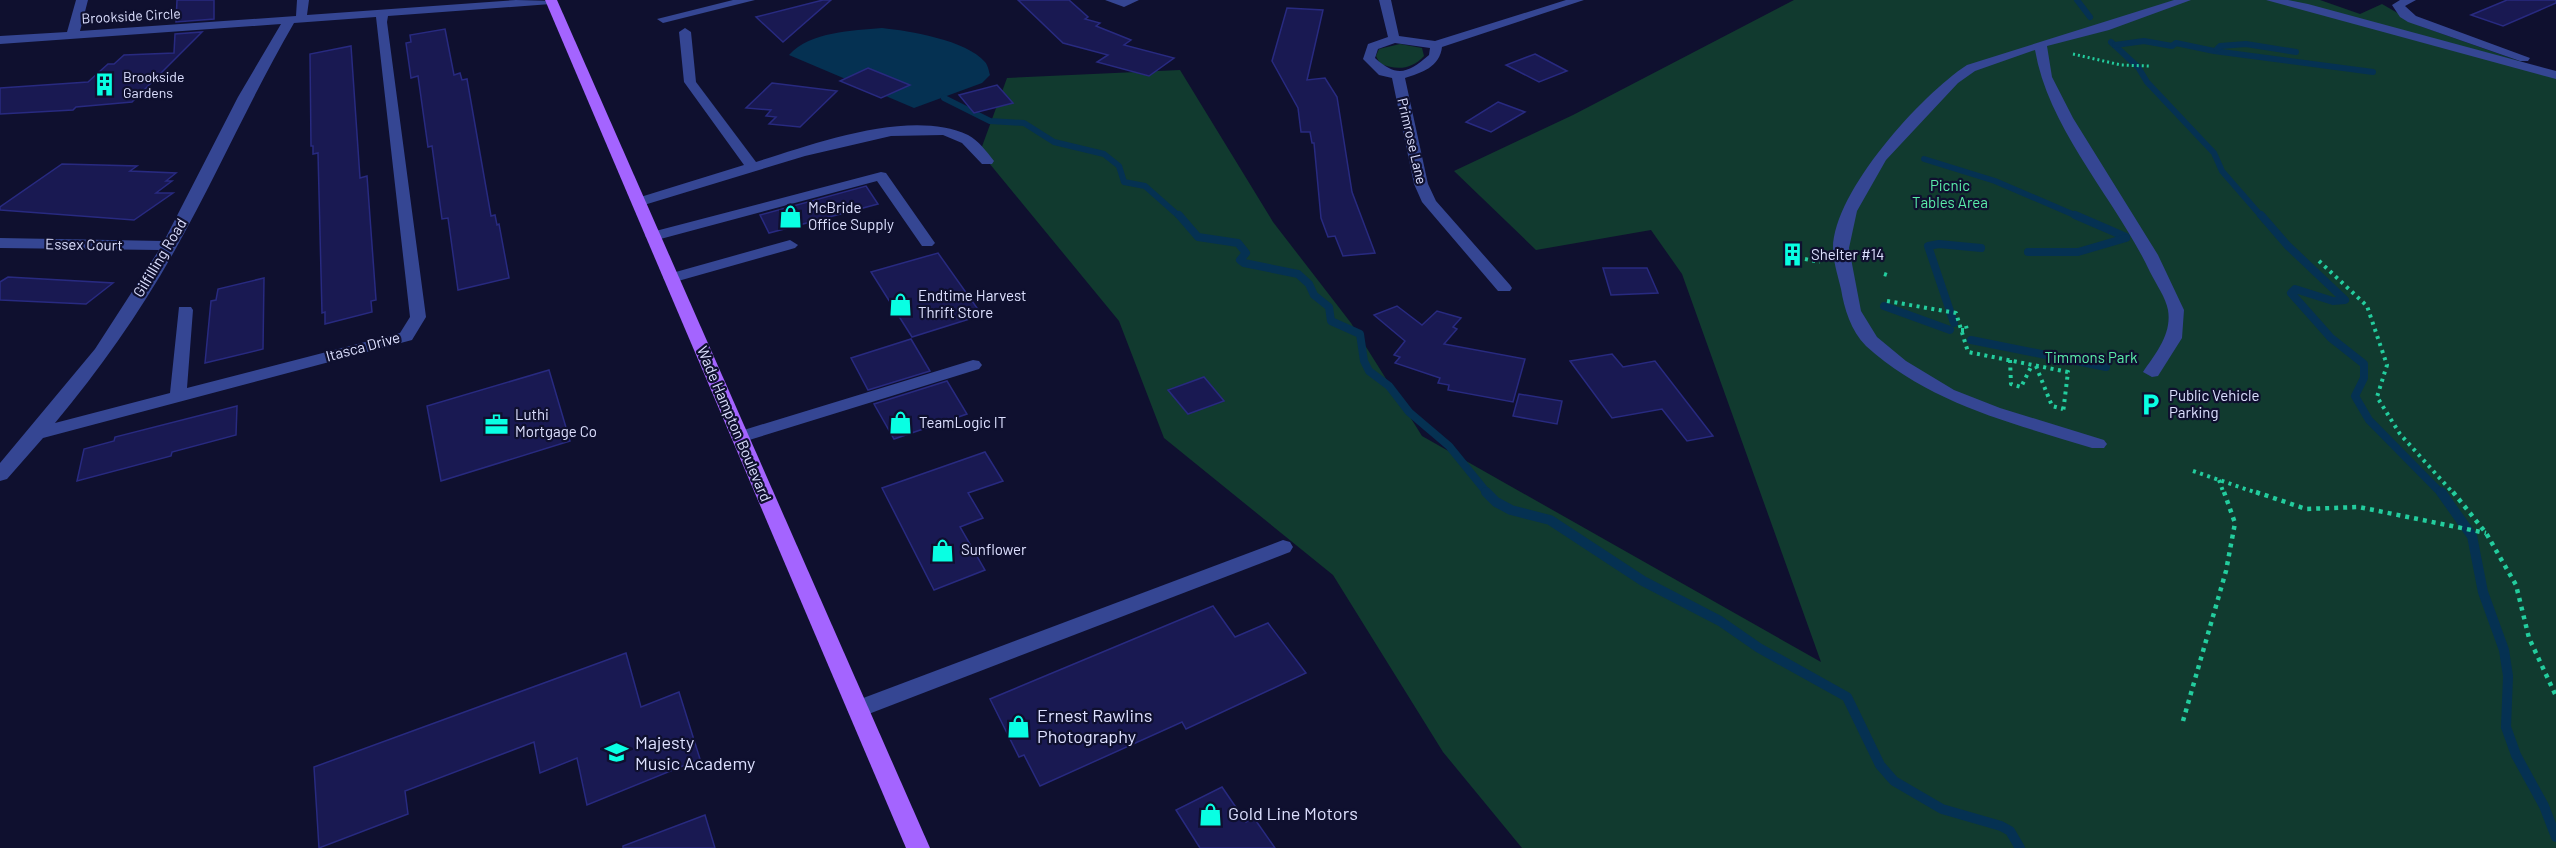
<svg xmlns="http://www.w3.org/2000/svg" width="2556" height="848" viewBox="0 0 2556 848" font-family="Barlow,sans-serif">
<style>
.green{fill:#113a2f}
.water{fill:#053152}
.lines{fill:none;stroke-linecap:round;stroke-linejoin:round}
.stream-far2{stroke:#053152;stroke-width:6}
.stream-far1{stroke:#053152;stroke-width:8}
.stream{stroke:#053152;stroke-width:10}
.building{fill:#191952;stroke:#282a80;stroke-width:1.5}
.path-far2{stroke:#23cd9e;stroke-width:3;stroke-dasharray:2 3;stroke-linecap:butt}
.path-far1{stroke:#23cd9e;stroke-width:4;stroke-dasharray:3 4.5;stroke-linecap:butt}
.path{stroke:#23cd9e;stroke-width:4.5;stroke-dasharray:4 5;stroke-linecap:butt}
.minor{fill:#354693;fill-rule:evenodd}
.major{fill:#a464ff;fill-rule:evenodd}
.labels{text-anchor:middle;stroke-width:4.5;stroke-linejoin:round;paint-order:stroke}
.far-street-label{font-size:14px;fill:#dde0ff;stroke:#0f102f}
.far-poi-label{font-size:14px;fill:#dde0ff;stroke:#0f102f;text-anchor:start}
.park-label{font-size:15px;fill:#5aeda9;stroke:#0f102f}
.poi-label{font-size:15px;fill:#dde0ff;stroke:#0f102f;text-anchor:start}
.street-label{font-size:15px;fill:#dde0ff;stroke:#0f102f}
.near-poi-label{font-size:18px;fill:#dde0ff;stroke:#0f102f;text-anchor:start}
</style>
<rect width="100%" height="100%" fill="#0f102f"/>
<g class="green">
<polygon points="1794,0 2320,0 2360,14 2382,4 2420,26 2556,74 2556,848 1522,848 1443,752 1333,575 1164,438 1119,321 980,152 1007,78 1180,70 1273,222 1351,323 1422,436 1821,662 1682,274 1651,230 1536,250 1454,171 1573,115"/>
<path d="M1400,44l22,4 2,8c-13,14 -27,14 -44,8l-4,-8 3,-7z"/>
</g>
<path class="water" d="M882,28c28,3 84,12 103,34 3,3 4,10 5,13l-8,8 -68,25 -125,-53c22,-24 63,-24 93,-27z"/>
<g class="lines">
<g class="stream-far2">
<polyline points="2077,0 2090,17"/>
<polyline points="2111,42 2138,67 2147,82 2214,153 2222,171 2262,217"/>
<polyline points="2115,45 2144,41 2172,46 2176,43 2214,51 2373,72"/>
<polyline points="2217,49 2220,46 2246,44 2296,52"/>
<polyline points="944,98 990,121 1024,123 1054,142 1104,154 1119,166 1124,182 1145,186 1180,217"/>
<polyline points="1924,159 1995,181 2079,217"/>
</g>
<g class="stream-far1">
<polyline points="1179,215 1198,237 1238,243 1246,253 1240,260 1244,263 1298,274 1309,284 1314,295 1329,307 1331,321 1360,334 1364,361 1369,371 1389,386 1409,412 1449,446 1488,494"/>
<polyline points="2075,215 2126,237"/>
<polyline points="2261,215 2287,245 2345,300 2333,301 2295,289 2291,293 2331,338 2364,364 2364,378 2355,396 2369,420 2442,494"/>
<polyline points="2028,252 2078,252 2126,238"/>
<polyline points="1884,306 1950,330"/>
<polyline points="1954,323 1928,246 1939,244 1981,248"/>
<polyline points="1971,340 2106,367"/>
</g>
<g class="stream">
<polyline points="1486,492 1496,502 1511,510 1550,520 1643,581 1720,621 1759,648 1847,697 1880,765 1894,781 1942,809 2001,826 2010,831 2020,848"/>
<polyline points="2441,492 2472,536 2483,592 2504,650 2508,676 2506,727 2516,755 2544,806 2556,837"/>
</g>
</g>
<g class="building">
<polygon points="177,0 214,0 214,19 176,22"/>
<polygon points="823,0 831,0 783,42 756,17"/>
<polygon points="1018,0 1069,0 1088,17 1085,19 1100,23 1096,26 1131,40 1124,45 1174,58 1149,76 1097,62 1108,55 1063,43"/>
<polygon points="2507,0 2556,0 2556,3 2503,26 2471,15"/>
<polygon points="1287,8 1323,10 1307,80 1325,78 1337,97 1352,192 1375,253 1343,256 1335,236 1328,237 1321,218 1314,143 1312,143 1310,132 1301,132 1298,108 1272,61"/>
<polygon points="445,29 454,75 460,73 462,80 467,79 491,216 495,215 497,225 499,224 509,278 458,290 448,218 442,219 432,146 428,147 418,76 411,78 406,43 411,42 410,35"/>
<polygon points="202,32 132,102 76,107 73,110 0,114 0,88 88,82 108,64 114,64 124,55 174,53 175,34"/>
<polygon points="351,46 360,178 367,176 376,300 371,301 372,312 325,324 325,312 322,313 318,153 313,154 313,146 311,146 310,54"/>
<polygon points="1535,54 1567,71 1539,82 1506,65"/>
<polygon points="868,68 910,85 881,98 840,81"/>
<polygon points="772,83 837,91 800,127 769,124 776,117 766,116 771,110 746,108"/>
<polygon points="997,85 1013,103 974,113 959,95"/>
<polygon points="1498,102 1525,112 1491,132 1466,122"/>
<polygon points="62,164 137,166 130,171 176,173 166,181 172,181 156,193 173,193 134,220 0,210 0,207"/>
<polygon points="866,186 878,204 769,233 760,215"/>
<polygon points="938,253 982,315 912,337 871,272"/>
<polygon points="1603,268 1647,268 1658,293 1611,295"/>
<polygon points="8,277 113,283 86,304 0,300 0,282"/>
<polygon points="264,278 263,349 205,363 211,301 216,300 218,289"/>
<polygon points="1397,306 1422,325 1437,311 1461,318 1453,327 1457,329 1444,344 1525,359 1513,402 1448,390 1449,385 1438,383 1440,378 1395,363 1400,357 1394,355 1405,341 1374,315"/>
<polygon points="911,339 930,371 868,390 851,358"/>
<polygon points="1612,354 1623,367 1655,361 1713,436 1687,441 1662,409 1612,418 1570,361"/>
<polygon points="549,370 570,441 441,481 427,406"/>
<polygon points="1204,377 1224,401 1188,414 1168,390"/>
<polygon points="947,381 967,414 894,439 874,404"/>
<polygon points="1519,394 1562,401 1557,424 1513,416"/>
<polygon points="237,406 236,435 172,452 171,456 77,481 84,449 114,441 115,437"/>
<polygon points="985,452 1003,481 968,493 983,518 960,527 985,570 934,590 882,488"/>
<polygon points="1213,606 1235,637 1268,623 1306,673 1186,729 1182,722 1040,786 1024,755 1019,757 990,699"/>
<polygon points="626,653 641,707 679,692 700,759 587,805 577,758 540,773 534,742 405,791 408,814 319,848 314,767"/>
<polygon points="1222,787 1246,822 1254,818 1275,848 1200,848 1176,810"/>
<polygon points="705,815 715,848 623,848 623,846"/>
</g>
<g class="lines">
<polyline class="path-far2" points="2073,54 2121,65 2149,66"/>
<g class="path-far1">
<polyline points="1805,259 1820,262"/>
<polyline points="2319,261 2367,306 2387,365 2377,397 2400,434 2454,494"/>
<polyline points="1884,274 1887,275"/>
<polyline points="1887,301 1956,313 1968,352 2068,372 2063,413"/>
<polyline points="1961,330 1967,330 1966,326"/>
<polyline points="2010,360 2011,384 2021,387 2032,365"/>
<polyline points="2036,366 2052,406 2063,409"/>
<polyline points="2193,471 2260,494"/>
<polyline points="2219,480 2224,494"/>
</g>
<g class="path">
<polyline points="2256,492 2306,509 2359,507 2486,533"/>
<polyline points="2453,492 2486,533 2516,585 2529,638 2556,696"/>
<polyline points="2183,721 2226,571 2235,523 2224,492"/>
</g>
<g class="minor">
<path d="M76,0h12l-8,31 216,-15 1,-16h12l-2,15 209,-15 41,1 -6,3 -163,12 -1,6 39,295 -14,23 -369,98 -36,41 -7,2v-18l95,-114 64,-99 -159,-2v-10l164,3 74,-144 43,-73 -281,20v-8l67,-4zM376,17l34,300 -10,16 -213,55 6,-78 -2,-3h-12l-9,86 -115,30c45,-54 86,-112 120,-173 42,-75 76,-153 119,-227z"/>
<polygon points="733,0 755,0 663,23 657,19"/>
<polygon points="1105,0 1139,0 1124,7"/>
<path d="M1379,0h12l8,36 36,5 131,-41h18l-142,47c-2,20 -21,26 -37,31l23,106 8,17 74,84 2,3 -2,3h-12l-76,-89 -8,-18 -22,-106 -13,-3 -16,-16 5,-15 20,-7zM1395,43l35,5 -1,7c-21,18 -32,23 -54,3l3,-9z"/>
<path d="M2174,0h17l-82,30 -62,16 5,31 21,41 85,137 26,55 -2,28 -24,38 -6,1 -9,-5c13,-19 29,-38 25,-62 -2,-12 -12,-26 -18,-38 -34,-73 -101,-141 -115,-222l-60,21 -17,12 -72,77 -29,51 -8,37 12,63 16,26 29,24 48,29 46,18 104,32 3,4 -3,4h-12c-80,-25 -162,-44 -226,-102 -15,-15 -22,-38 -25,-57 -3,-13 -8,-28 -8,-41 1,-57 88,-153 134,-183z"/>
<polygon points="2266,0 2288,0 2308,4 2556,71 2556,79"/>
<polygon points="2400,0 2416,0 2405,6 2416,16 2530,58 2528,61 2520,61 2408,22 2400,17 2392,5"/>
<path d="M685,28l6,4 5,50 60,80c58,-18 154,-54 212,-27 10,5 19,17 26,26l-2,3h-10l-20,-21 -19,-8 -52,1 -86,20 -161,49h-10l-2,-3 2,-3 110,-34 -60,-83 -5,-50z"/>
<polygon points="881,172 886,173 935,243 932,246 922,246 877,181 653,241 645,236 648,233"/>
<polygon points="790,240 798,245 795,248 671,283 663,278 665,275"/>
<polygon points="973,360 979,361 982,365 979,369 746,441 740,443 731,437 734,433"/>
<polygon points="1283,540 1290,542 1293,547 1290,552 866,715 858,718 850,715 847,709 850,703"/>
</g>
<polygon class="major" points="545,0 557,0 930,848 906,848"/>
</g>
<defs>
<symbol id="building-bare" viewBox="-9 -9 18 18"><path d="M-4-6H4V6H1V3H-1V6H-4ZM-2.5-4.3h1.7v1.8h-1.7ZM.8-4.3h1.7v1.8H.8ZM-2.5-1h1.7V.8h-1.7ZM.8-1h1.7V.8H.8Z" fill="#09ffe3" stroke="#0f102f" stroke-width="2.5" paint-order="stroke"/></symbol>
<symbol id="shop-bare" viewBox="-9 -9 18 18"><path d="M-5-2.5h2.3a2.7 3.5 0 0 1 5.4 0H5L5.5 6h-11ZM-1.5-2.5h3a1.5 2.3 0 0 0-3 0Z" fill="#09ffe3" stroke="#0f102f" stroke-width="2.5" paint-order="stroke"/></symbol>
<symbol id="parking-bare" viewBox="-9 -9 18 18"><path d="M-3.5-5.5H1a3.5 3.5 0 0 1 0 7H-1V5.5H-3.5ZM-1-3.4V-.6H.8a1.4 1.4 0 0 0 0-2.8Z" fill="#09ffe3" stroke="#0f102f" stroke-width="2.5" paint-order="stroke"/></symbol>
<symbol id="office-bare" viewBox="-9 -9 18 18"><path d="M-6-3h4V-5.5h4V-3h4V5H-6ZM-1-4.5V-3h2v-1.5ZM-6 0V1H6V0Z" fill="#09ffe3" stroke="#0f102f" stroke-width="2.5" paint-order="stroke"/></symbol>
<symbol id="school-bare" viewBox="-9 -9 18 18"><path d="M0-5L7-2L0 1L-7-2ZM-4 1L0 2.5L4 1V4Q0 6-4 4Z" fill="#09ffe3" stroke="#0f102f" stroke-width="2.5" paint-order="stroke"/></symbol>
</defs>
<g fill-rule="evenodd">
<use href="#building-bare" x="88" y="68" width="33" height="33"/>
<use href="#shop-bare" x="774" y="200" width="33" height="33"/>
<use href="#building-bare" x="1776" y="238" width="33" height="33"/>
<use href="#shop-bare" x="884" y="288" width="33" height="33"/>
<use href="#parking-bare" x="2134" y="388" width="33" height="33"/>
<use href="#shop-bare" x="884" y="406" width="33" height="33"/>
<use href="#office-bare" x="480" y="408" width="33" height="33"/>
<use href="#shop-bare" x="926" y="534" width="33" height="33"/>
<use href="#shop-bare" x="1002" y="710" width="33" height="33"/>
<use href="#school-bare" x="600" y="736" width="33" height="33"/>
<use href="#shop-bare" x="1194" y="798" width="33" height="33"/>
</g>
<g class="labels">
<g class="far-street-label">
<text transform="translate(131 16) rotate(-3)" y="5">Brookside Circle</text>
<text transform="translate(1412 141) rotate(77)" y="5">Primrose Lane</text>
</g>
<g class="far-poi-label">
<text x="123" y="82">Brookside<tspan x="123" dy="16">Gardens</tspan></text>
</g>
<g class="park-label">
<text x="1950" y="191">Picnic<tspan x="1950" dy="17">Tables Area</tspan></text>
<text x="2091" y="363">Timmons Park</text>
</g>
<g class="poi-label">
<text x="808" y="213">McBride<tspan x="808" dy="17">Office Supply</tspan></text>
<text x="1811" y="260">Shelter #14</text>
<text x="918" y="301">Endtime Harvest<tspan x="918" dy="17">Thrift Store</tspan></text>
<text x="2169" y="401">Public Vehicle<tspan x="2169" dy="17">Parking</tspan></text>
<text x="515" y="420">Luthi<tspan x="515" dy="17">Mortgage Co</tspan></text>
<text x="919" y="428">TeamLogic IT</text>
<text x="961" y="555">Sunflower</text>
</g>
<g class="street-label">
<text transform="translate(84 245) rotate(1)" y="5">Essex Court</text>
<text transform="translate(160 258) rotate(-59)" y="5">Gilfilling Road</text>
<text transform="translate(363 347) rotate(-15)" y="5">Itasca Drive</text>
<text transform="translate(734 424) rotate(67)" y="5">Wade Hampton Boulevard</text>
</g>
<g class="near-poi-label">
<text x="1037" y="722">Ernest Rawlins<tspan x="1037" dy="21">Photography</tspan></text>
<text x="635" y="749">Majesty<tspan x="635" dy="21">Music Academy</tspan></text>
<text x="1228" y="820">Gold Line Motors</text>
</g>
</g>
</svg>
